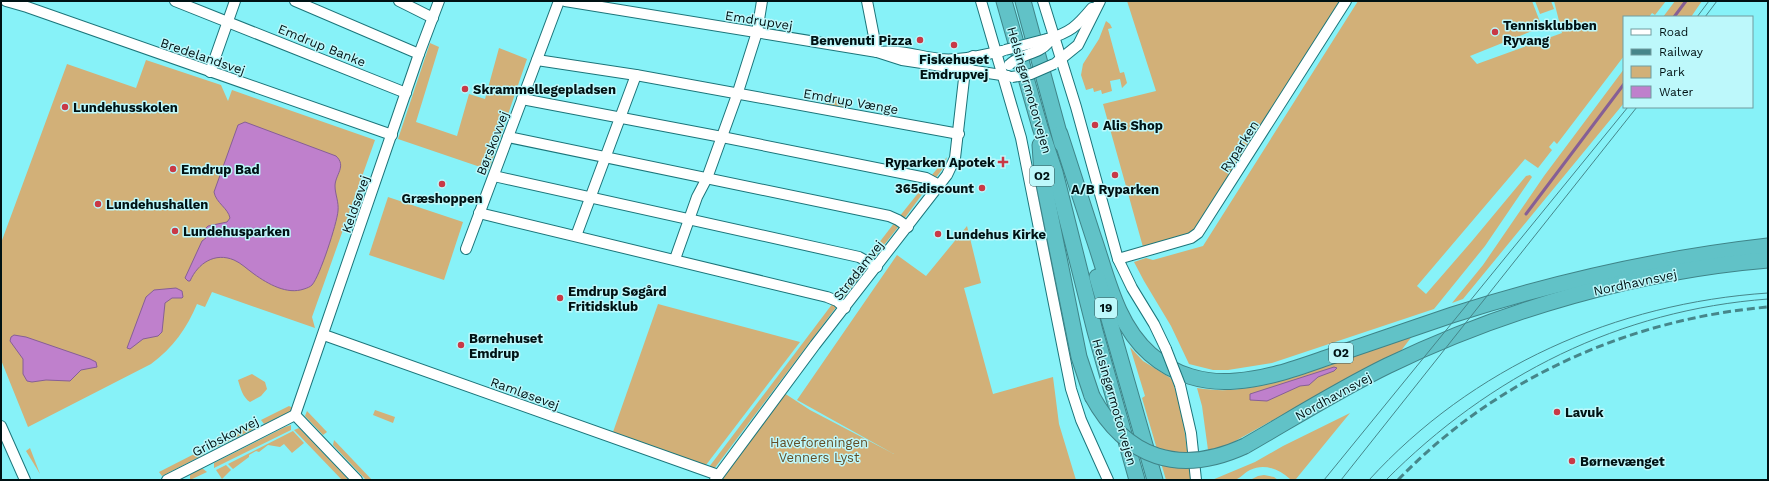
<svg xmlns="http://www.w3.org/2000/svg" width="1769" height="481" viewBox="0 0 1769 481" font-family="'Work Sans',sans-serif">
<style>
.green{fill:#d2b078}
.water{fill:#bf80cc;stroke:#865f95}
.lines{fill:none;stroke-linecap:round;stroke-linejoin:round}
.stream{stroke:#865f95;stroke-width:3}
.minor-casing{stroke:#1c757a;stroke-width:12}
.highway-casing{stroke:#3f8488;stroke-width:17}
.minor{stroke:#fff;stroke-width:10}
.highway{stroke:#61c2c7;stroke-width:15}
.tram{stroke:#46868a;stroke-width:1}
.rail{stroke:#46868a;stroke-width:3;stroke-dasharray:8 4;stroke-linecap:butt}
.minor-bridge-casing{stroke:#1c757a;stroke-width:12;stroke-linecap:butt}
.highway-bridge-casing{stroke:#3f8488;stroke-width:17;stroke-linecap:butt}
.minor-bridge{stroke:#fff;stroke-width:10}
.highway-bridge{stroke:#61c2c7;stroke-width:15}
.poi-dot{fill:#c93946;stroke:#bdf8fb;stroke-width:1.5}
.labels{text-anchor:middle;stroke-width:3;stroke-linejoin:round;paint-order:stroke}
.shield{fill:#bdf8fb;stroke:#395759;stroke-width:1}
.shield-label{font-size:12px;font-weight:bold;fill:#001214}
.street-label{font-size:13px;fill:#001214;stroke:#bdf8fb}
.poi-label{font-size:13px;font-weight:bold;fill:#001214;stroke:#bdf8fb;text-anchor:start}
.park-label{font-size:13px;fill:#634d26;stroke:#bdf8fb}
</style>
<rect width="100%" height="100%" fill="#87f2f8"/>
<g class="green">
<polygon points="1127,1 1341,1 1194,232 1143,247 1103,104 1156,91"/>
<polygon points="1358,1 1532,1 1542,27 1470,56 1477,64 1562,33 1554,1 1666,1 1655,15 1652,13 1649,17 1624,17 1624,56 1557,144 1554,141 1549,147 1552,150 1538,168 1525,159 1417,286 1426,294 1472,241 1526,176 1530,175 1532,177 1485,246 1434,309 1272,363 1228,370 1213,370 1189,364 1171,326 1144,281 1134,262 1146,258 1153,260 1203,246"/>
<polygon points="1535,1 1551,1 1554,9 1540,14"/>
<polygon points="1675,1 1702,1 1691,17 1663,17"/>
<polygon points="1106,21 1110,24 1112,28 1108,29 1120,73 1124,72 1127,83 1122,88 1120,79 1110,81 1112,91 1102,94 1101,90 1094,92 1093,88 1086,90 1081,75 1083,64 1099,39"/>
<polygon points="430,43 439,47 416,122 457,136 469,94 485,99 499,48 527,59 489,170 398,139"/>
<path d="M146,60l75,25 7,16 4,-11 143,50 -63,177 3,11 -103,-36 -7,15 -8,-3c-10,24 -24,44 -46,60l-123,63 -27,-67v-117l66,-179 69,24z"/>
<polygon points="1624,69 1624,103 1463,299 1452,303 1483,265 1544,176"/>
<polygon points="826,97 848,102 846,110 825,106"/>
<polygon points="947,157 944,167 935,179 931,176"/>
<polygon points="927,182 929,185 904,219 899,217"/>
<polygon points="388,197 463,222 444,280 369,255"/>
<polygon points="895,222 899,226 873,259 868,257"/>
<polygon points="967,226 981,283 964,288 993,394 1053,377 1059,424 1076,480 718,480 781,391 810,410 894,454 797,400 897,255 926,276"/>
<polygon points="866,264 867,268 842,300 838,298 863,265"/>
<polygon points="833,303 837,306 714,469 709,467"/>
<polygon points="658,304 800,342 706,465 613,432"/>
<path d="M1413,335l-16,21 -36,15 -115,64 -18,10 -20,5 -6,-44 -5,-18c27,4 41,2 67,-3l1,-2z"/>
<polygon points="1130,347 1143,361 1172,379 1182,412 1191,480 1166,480 1142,398 1145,396"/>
<path d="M252,374l13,8 2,7 -6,7 -11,6c-7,-4 -10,-15 -12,-22z"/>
<polygon points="289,406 293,408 291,411 264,424 261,420"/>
<polygon points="375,410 395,417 393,423 373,415"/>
<polygon points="307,411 327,432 323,435 305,416"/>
<path d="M1350,413l-54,66h-6c-11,-10 -26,-16 -40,-9 -5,2 -8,7 -13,9 -5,2 -19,1 -25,1l43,-18 28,-16z"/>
<polygon points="255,423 258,427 209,451 207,447"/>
<polygon points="291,425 291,430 214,468 214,463 285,427"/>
<polygon points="299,428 349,480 342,480 294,430"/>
<polygon points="293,431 304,443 292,453 284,444 280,447 268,445 259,452 256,451 249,455 249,457 233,469 228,464"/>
<polygon points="334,440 372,480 366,480 333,445"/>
<polygon points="30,448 40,474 26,451"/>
<polygon points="202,450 205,454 162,476 159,472"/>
<polygon points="226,465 231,470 222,479 216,470"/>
<polygon points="202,468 207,472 190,480 190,475"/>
<polygon points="1264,475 1274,477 1278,480 1250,480 1258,476"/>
</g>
<g class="water">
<path d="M245,122l91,34c11,10 -1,19 -1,30 0,8 4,16 3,25 -1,12 -18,65 -26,74 -2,2 -5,3 -8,4 -17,6 -36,-5 -50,-15 -7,-5 -13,-11 -20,-14 -19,-8 -36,3 -44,21h-2l-3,-3 17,-37 4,-3 -1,-9 3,-3 19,-4 3,-4c-2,-10 -14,-15 -16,-26l24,-67z"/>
<polygon points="176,288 182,291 183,297 182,298 172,298 165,303 162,332 158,336 143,339 130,349 127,348 146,297 154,290"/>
<polygon points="14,335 26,337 90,359 96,362 97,367 81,370 70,381 46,380 32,382 27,381 23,374 23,359 10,341 11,337"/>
<polygon points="1334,367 1337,368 1334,371 1318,377 1309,385 1300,386 1267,401 1250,400 1250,394"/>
</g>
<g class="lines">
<g class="stream">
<polyline points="1674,17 1686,1"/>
<polyline points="1526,214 1624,84"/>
</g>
<defs>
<g id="minor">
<polyline points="6,1 27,7 392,135"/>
<polyline points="175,1 406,93"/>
<polyline points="295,1 419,54"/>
<polyline points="399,1 433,18"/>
<polyline points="565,1 877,52 902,60 1008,76"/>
<polyline points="867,1 877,52"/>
<polyline points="981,1 1021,138 1071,389 1081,420 1108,480"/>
<polyline points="1043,1 1076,107 1118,259 1132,288 1154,324 1166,349"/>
<path d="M1047,39c23,-6 30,-13 45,-31"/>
<path d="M879,52c24,-2 38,4 61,7 20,2 43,-4 62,-8"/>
<polyline points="537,60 636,75 959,134"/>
<polyline points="1057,62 1078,45 1100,1"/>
<polyline points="210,72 235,1"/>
<polyline points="522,99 722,137 926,178 939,185"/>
<polyline points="508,137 889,216 898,220 908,227"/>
<polyline points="494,176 859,257 877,267"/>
<polyline points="479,213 827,297 837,301 845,308"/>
<polyline points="576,236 636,75"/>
<polyline points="466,249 559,1"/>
<polyline points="675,259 697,197 707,178 737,95 757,32 762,1"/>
<polyline points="1118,259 1191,238 1198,233 1346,1"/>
<polyline points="324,335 718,475"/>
<polyline points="1180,385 1191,433 1196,480"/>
<polyline points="295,415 419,54 439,1"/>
<polyline points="295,415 357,480"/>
<polyline points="1,426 25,480"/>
<polyline points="167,480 295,415"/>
<polyline points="715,480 815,345 947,175 955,158 965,70 973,56"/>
</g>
<g id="highway">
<polyline points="1004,1 1040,127 1055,172 1095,331 1137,480"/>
<polyline points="1023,1 1062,144"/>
<path d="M1060,134c11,34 22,68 33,102 14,40 23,88 57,118 24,21 55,30 86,27 31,-2 61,-13 90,-23 42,-14 84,-29 126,-43 103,-33 209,-57 316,-69"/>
<polyline points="1040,145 1042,174 1079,357 1092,396"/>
<polyline points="1097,277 1155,480"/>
<path d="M1245,446c47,-27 93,-56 142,-80 118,-57 250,-95 381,-106"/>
</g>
</defs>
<use href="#minor" class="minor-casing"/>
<use href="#highway" class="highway-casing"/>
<use href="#minor" class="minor"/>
<use href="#highway" class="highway"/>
<g class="tram">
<polyline points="1697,17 1709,1"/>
<polyline points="1705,17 1717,1"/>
<polyline points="1324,480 1628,107"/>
<polyline points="1341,480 1637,107"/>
<path d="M1369,480c103,-113 247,-177 399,-187"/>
<path d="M1386,480c104,-105 234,-170 382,-181"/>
</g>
<path class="rail" d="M1398,480c97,-101 231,-161 370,-173"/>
<defs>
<g id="minor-bridge">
<polyline points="1005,50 1047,39"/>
<path d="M1009,65c12,-12 29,-10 39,-22"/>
<polyline points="1012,77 1031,74 1054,64"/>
<polyline points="1166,349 1180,385"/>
</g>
<path id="highway-bridge" d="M1092,396c34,63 88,80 153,50"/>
</defs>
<use href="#minor-bridge" class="minor-bridge-casing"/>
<use href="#highway-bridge" class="highway-bridge-casing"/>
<use href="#minor-bridge" class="minor-bridge"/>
<use href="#highway-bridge" class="highway-bridge"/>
</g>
<g class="poi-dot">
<circle cx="1495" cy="32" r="4"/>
<circle cx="920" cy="40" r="4"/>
<circle cx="954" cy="45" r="4"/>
<circle cx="465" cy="89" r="4"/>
<circle cx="65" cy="107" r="4"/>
<circle cx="1095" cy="125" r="4"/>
<path d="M1001 156h4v4h4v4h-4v4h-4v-4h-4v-4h4z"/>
<circle cx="173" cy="169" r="4"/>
<circle cx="1115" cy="175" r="4"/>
<circle cx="442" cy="184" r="4"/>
<circle cx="982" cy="188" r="4"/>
<circle cx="98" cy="204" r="4"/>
<circle cx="175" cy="231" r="4"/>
<circle cx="938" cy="234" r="4"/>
<circle cx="560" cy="298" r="4"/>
<circle cx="461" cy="345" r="4"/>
<circle cx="1557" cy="412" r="4"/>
<circle cx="1572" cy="461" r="4"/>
</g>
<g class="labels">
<g class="shield">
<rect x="1030" y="166" width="24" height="20" rx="3"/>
<rect x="1095" y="298" width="22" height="20" rx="3"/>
<rect x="1329" y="343" width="24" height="20" rx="3"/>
</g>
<g class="shield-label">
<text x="1042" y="180">O2</text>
<text x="1106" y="312">19</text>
<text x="1341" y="357">O2</text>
</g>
<g class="street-label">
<text transform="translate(759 20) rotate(9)" y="5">Emdrupvej</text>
<text transform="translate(322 45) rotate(22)" y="5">Emdrup Banke</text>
<text transform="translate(203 56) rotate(19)" y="5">Bredelandsvej</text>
<text transform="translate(1030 90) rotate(74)" y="5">Helsingørmotorvejen</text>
<text transform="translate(851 101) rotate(10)" y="5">Emdrup Vænge</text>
<text transform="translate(492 143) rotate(-69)" y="5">Børskovvej</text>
<text transform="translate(1239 146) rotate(-57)" y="5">Ryparken</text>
<text transform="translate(355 204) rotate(-71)" y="5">Keldsøvej</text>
<text transform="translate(858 270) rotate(-52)" y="5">Strødamvej</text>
<text transform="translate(1635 282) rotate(-12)" y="5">Nordhavnsvej</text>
<text transform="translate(525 393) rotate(20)" y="5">Ramløsevej</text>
<text transform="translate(1333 396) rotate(-29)" y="5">Nordhavnsvej</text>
<text transform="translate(1115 402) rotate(74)" y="5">Helsingørmotorvejen</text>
<text transform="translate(225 436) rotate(-27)" y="5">Gribskovvej</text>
</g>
<g class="poi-label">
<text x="1503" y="30">Tennisklubben<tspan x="1503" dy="15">Ryvang</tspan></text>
<text x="912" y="45" text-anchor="end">Benvenuti Pizza</text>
<text x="954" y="64" text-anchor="middle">Fiskehuset<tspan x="954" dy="15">Emdrupvej</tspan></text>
<text x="473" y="94">Skrammellegepladsen</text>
<text x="73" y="112">Lundehusskolen</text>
<text x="1103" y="130">Alis Shop</text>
<text x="995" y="167" text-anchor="end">Ryparken Apotek</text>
<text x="181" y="174">Emdrup Bad</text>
<text x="974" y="193" text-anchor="end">365discount</text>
<text x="1115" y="194" text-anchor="middle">A/B Ryparken</text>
<text x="442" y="203" text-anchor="middle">Græshoppen</text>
<text x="106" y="209">Lundehushallen</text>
<text x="183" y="236">Lundehusparken</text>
<text x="946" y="239">Lundehus Kirke</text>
<text x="568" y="296">Emdrup Søgård<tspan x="568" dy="15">Fritidsklub</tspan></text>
<text x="469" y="343">Børnehuset<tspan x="469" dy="15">Emdrup</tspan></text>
<text x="1565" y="417">Lavuk</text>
<text x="1580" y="466">Børnevænget</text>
</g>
<g class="park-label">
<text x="819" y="447">Haveforeningen<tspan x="819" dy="15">Venners Lyst</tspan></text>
</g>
</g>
<rect width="1769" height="481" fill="none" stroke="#001214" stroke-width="4"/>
<rect x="1623" y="16" width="130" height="92" fill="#bdf8fb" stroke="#719c9f"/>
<rect x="1631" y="29" width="20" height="6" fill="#ffffff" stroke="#719c9f"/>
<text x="1659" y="36" font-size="12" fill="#001214">Road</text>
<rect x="1631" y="49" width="20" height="6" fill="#46868a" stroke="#719c9f"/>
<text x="1659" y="56" font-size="12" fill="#001214">Railway</text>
<rect x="1631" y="66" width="20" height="12" fill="#d2b078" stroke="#719c9f"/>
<text x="1659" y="76" font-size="12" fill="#001214">Park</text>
<rect x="1631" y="86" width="20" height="12" fill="#bf80cc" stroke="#719c9f"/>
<text x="1659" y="96" font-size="12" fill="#001214">Water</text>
</svg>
